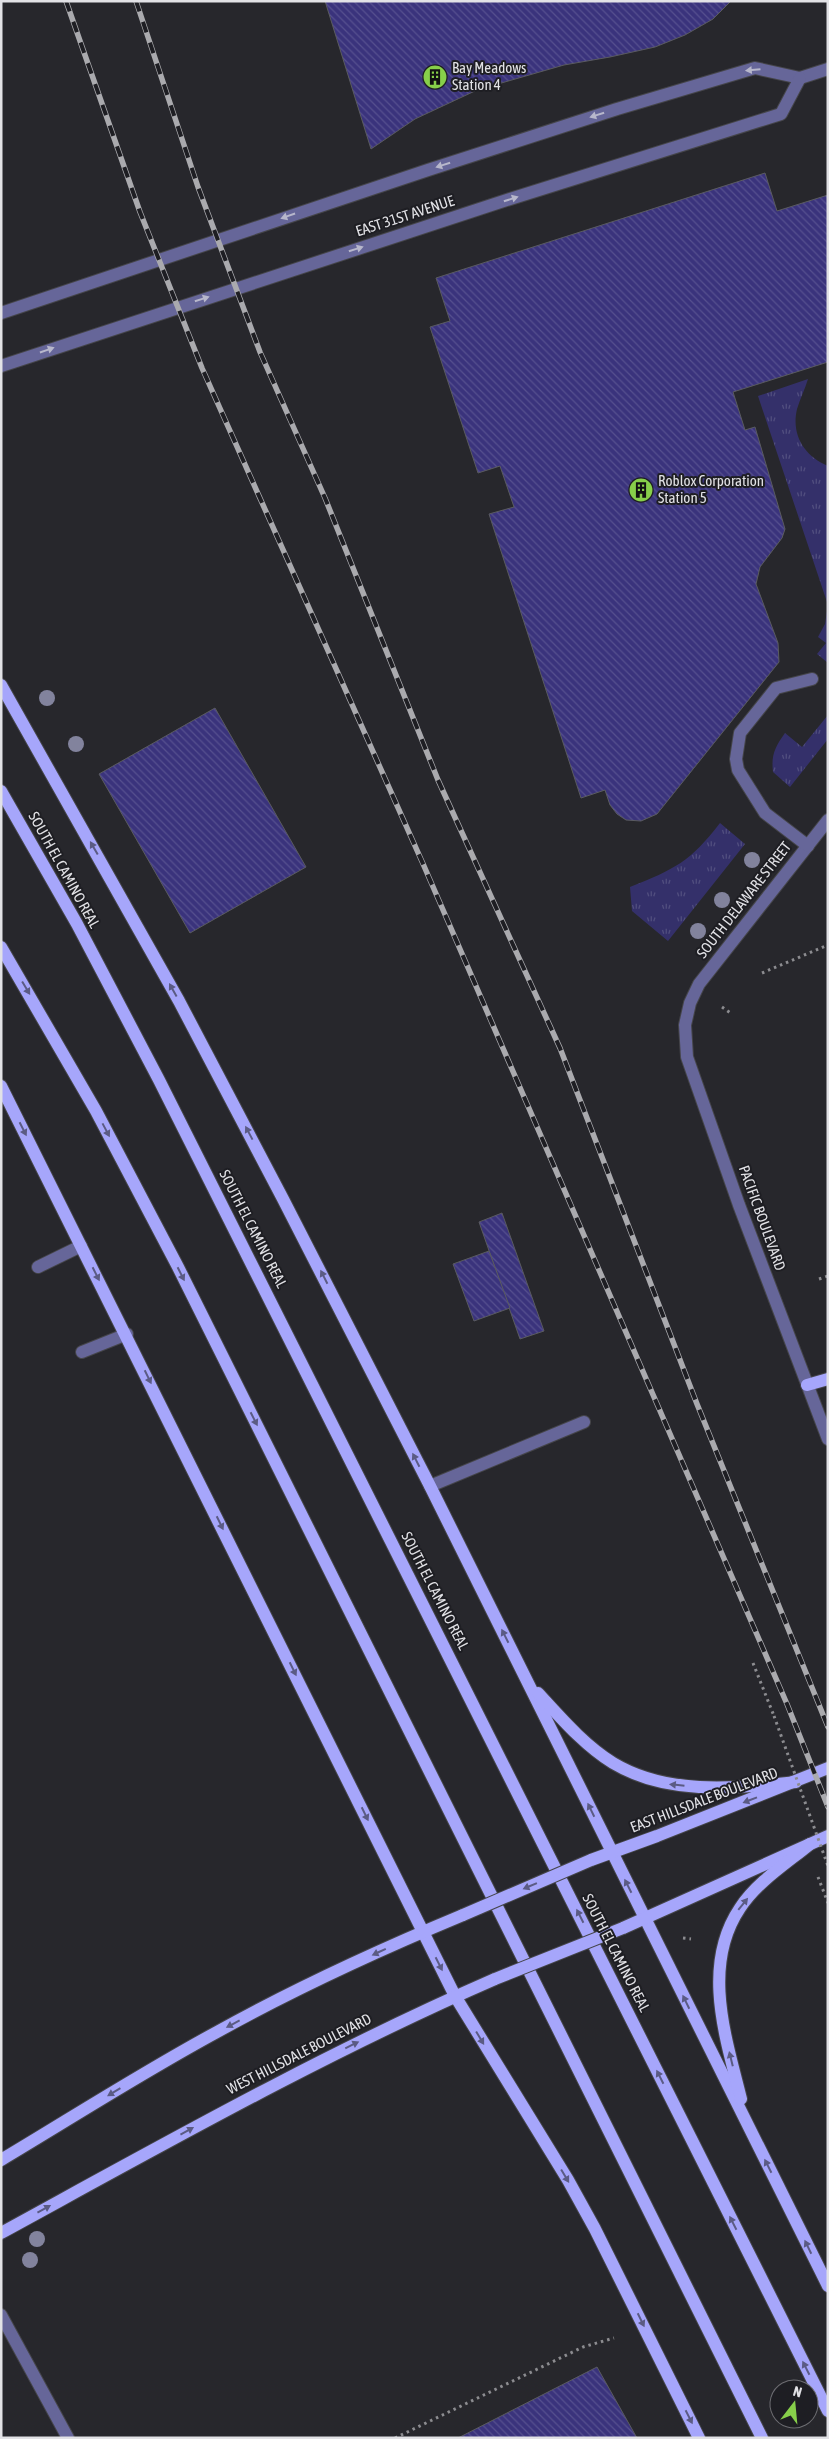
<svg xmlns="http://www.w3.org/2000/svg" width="829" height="2439" viewBox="0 0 829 2439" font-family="'Asap Condensed',sans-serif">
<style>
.grass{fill:url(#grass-tufts)}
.building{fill:url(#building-back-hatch);stroke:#5a5b60}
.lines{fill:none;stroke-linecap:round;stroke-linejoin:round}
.minor-casing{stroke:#45454a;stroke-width:14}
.major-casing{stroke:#45454a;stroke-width:14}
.path{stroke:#8c8c90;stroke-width:3;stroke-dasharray:2.5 4;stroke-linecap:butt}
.minor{stroke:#669;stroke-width:12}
.major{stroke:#a6a6fb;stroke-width:12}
.rail-casing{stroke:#aaaaae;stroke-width:5.5}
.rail{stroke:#1e1e23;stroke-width:4;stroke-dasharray:11;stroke-linecap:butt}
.major-bridge-casing{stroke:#45454a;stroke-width:14;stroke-linecap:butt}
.path-bridge{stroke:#8c8c90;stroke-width:3;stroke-dasharray:2.5 4;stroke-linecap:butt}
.major-bridge{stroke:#a6a6fb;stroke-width:12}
.tree{fill:#82839d}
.oneway{fill:#b7b7cb}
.oneway2{fill:#5b5b84}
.labels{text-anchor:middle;stroke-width:4;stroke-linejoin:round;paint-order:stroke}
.poi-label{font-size:15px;fill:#e2e2e6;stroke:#1e1e23;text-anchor:start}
.street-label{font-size:15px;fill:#e2e2e6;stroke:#1e1e23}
</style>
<defs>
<pattern id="grass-tufts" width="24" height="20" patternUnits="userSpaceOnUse" patternTransform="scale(1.25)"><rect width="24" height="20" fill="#34306a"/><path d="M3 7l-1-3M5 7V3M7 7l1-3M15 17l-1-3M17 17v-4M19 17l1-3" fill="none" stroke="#514e7f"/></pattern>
<pattern id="building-back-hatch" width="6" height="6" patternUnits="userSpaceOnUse" patternTransform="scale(1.25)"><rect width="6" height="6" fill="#3a337c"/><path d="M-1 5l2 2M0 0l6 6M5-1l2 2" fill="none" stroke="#56508f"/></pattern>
</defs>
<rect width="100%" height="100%" fill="#27272c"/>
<g class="grass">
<path d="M808,379c-3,10 -8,20 -11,30 -6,26 7,47 31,57v197l-11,-9 9,-11 -8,-6 7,-13 3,-19 -70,-209z"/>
<path d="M828,715v24l-38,48 -17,-15c-2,-17 2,-25 12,-39l17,14z"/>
<path d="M720,823l25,21 -77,97 -36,-30 -2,-24c45,-18 60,-25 90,-64z"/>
</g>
<g class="building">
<polygon points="325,1 731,1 713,19 685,35 655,47 610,57 564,65 477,90 415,119 371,149"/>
<polygon points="765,173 777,211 828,195 828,362 733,392 745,430 755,427 785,529 782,538 760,567 756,584 778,643 779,662 657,814 641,821 626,820 617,814 610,805 605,790 581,798 489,514 514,507 500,466 478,473 430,327 450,321 436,278"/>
<polygon points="215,708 306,867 190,933 99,774"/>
<polygon points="502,1213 544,1331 520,1339 479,1222"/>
<polygon points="489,1251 510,1308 474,1321 453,1264"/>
<polygon points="597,2367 637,2438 458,2438"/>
</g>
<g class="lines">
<defs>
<g id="minor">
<polyline points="1,313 428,170 617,109 755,68 800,78 828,69"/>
<polyline points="1,366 510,199 781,114 800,78"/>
<polyline points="828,820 699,984 690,1003 685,1025 687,1057 739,1205 828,1439"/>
<polyline points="808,846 765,813 738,770 736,759 740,733 776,688 812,679"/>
<polyline points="38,1267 81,1246"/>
<polyline points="82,1352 127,1334"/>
<polyline points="430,1486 584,1422"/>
<polyline points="1,2315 68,2438"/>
</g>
<g id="major">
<polyline points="1,685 179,1001 283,1199 430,1486 828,2286"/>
<polyline points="1,791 77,924 159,1080 828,2411"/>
<polyline points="1,947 96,1111 178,1267 762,2438"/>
<polyline points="1,1086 455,1996 568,2180 595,2229 699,2438"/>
<polyline points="807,1385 828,1379"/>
<path d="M538,1693c23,25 46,52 75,70 55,33 122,25 183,19"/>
<polyline points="591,1860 657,1836 828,1768"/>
<polyline points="623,1928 828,1836"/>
<path d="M741,2099c-15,-61 -40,-133 -1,-191 17,-26 47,-45 70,-64"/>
<path d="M1,2160c72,-43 142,-88 216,-128 79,-44 162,-82 246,-117"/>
<path d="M1,2233c163,-89 324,-180 494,-254"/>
</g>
</defs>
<use href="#minor" class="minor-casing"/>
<use href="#major" class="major-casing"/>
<g class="path">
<polyline points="762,973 828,945"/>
<polyline points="722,1007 732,1014"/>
<polyline points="819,1279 828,1276"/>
<polyline points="753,1663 774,1716"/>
<polyline points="818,1877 828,1903"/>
<polyline points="683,1938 691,1939"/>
<polyline points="395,2438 583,2347 614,2338"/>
</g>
<use href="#minor" class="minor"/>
<use href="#major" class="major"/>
<defs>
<g id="rail">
<polyline points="66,1 140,212 202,368 424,866 787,1704 828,1807"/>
<polyline points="136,1 198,187 260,352 325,498 438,780 560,1048 697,1404 828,1727"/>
</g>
</defs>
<use href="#rail" class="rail-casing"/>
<use href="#rail" class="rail"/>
<defs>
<g id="major-bridge">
<polyline points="463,1915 591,1860"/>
<polyline points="495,1979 623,1928"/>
</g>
</defs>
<use href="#major-bridge" class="major-bridge-casing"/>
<polyline class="path-bridge" points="774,1716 828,1866"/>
<use href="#major-bridge" class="major-bridge"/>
</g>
<g class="tree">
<circle cx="47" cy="698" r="8"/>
<circle cx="76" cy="744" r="8"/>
<circle cx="752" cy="860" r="8"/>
<circle cx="722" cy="900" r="8"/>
<circle cx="698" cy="931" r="8"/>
<circle cx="37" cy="2239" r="8"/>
<circle cx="30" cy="2260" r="8"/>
</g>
<defs><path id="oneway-solid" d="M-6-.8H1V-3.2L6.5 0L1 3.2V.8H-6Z" transform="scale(1.25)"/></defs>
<g class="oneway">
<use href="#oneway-solid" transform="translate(753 70) rotate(175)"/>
<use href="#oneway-solid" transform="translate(597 115) rotate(162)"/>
<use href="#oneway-solid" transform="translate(443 165) rotate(162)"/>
<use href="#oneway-solid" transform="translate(511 199) rotate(-18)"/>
<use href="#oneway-solid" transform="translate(288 216) rotate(161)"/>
<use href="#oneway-solid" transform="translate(356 249) rotate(-18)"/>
<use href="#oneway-solid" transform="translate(202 299) rotate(-18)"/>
<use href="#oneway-solid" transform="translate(47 350) rotate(-19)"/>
</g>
<g class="oneway2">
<use href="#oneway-solid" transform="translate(94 848) rotate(-120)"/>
<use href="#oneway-solid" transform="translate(26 988) rotate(59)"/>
<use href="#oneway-solid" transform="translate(173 990) rotate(-119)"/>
<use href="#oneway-solid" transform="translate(23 1129) rotate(63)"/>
<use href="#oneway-solid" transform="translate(106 1130) rotate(62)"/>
<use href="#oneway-solid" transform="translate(249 1133) rotate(-118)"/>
<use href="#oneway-solid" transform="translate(96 1274) rotate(63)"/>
<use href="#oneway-solid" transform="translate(181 1274) rotate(63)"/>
<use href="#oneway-solid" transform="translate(324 1277) rotate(-117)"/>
<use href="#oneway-solid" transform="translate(148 1377) rotate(64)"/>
<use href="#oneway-solid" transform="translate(254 1419) rotate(63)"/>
<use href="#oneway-solid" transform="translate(416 1460) rotate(-117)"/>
<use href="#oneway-solid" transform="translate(220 1523) rotate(64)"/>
<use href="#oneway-solid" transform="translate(505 1636) rotate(-117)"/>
<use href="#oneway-solid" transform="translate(293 1669) rotate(64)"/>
<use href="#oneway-solid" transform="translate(677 1785) rotate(-174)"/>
<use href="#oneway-solid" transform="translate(750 1800) rotate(159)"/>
<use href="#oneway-solid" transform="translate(591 1810) rotate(-116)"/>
<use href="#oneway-solid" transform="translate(365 1814) rotate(64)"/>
<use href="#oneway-solid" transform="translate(530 1886) rotate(157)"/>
<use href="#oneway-solid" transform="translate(628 1886) rotate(-117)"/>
<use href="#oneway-solid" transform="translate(743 1904) rotate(-51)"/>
<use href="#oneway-solid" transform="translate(580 1916) rotate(-117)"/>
<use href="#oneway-solid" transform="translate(379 1952) rotate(155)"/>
<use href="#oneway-solid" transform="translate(439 1964) rotate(63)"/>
<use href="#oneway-solid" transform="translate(686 2002) rotate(-116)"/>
<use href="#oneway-solid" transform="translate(233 2024) rotate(152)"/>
<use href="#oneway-solid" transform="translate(480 2038) rotate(59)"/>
<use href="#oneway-solid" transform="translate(352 2045) rotate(-26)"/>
<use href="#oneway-solid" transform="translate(731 2059) rotate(-104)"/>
<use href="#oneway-solid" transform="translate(660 2077) rotate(-117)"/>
<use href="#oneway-solid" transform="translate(114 2092) rotate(149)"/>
<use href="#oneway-solid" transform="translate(187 2131) rotate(-29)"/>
<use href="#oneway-solid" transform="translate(768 2166) rotate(-117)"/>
<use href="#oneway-solid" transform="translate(565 2176) rotate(59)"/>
<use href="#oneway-solid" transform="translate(44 2209) rotate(-29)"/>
<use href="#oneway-solid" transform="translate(733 2223) rotate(-117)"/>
<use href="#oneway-solid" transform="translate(808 2247) rotate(-116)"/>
<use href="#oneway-solid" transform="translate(641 2320) rotate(64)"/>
<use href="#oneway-solid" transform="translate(806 2368) rotate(-117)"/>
<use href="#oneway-solid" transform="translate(689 2417) rotate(63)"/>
</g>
<defs>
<symbol id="building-disc" viewBox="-11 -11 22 22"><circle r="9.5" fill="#87cf4a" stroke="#1e1e23"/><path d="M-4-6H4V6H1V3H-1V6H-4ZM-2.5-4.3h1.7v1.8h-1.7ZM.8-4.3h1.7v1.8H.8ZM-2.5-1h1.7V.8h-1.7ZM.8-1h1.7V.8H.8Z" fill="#111"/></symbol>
</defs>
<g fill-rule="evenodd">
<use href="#building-disc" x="421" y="63" width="28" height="28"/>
<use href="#building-disc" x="627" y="476" width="28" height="28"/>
</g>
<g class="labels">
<g class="poi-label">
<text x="452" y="73">Bay Meadows<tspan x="452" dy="17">Station 4</tspan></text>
<text x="658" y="486">Roblox Corporation<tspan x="658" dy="17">Station 5</tspan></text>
</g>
<g class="street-label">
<text transform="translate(405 216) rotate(-18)" y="5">EAST 31ST AVENUE</text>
<text transform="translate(64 870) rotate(61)" y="5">SOUTH EL CAMINO REAL</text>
<text transform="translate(744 900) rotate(-52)" y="5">SOUTH DELAWARE STREET</text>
<text transform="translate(762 1218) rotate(70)" y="5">PACIFIC BOULEVARD</text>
<text transform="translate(253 1229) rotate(63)" y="5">SOUTH EL CAMINO REAL</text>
<text transform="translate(435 1591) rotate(63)" y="5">SOUTH EL CAMINO REAL</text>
<text transform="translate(704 1800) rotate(-21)" y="5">EAST HILLSDALE BOULEVARD</text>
<text transform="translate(616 1953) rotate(63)" y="5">SOUTH EL CAMINO REAL</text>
<text transform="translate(299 2054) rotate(-27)" y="5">WEST HILLSDALE BOULEVARD</text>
</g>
</g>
<rect width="829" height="2439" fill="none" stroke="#e2e2e6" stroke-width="5"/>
<g transform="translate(794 2404) rotate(16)"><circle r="24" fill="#1e1e23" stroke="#6c6c71"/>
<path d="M0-4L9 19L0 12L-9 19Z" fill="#87cf4a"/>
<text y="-8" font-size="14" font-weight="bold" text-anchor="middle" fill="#e2e2e6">N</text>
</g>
</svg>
